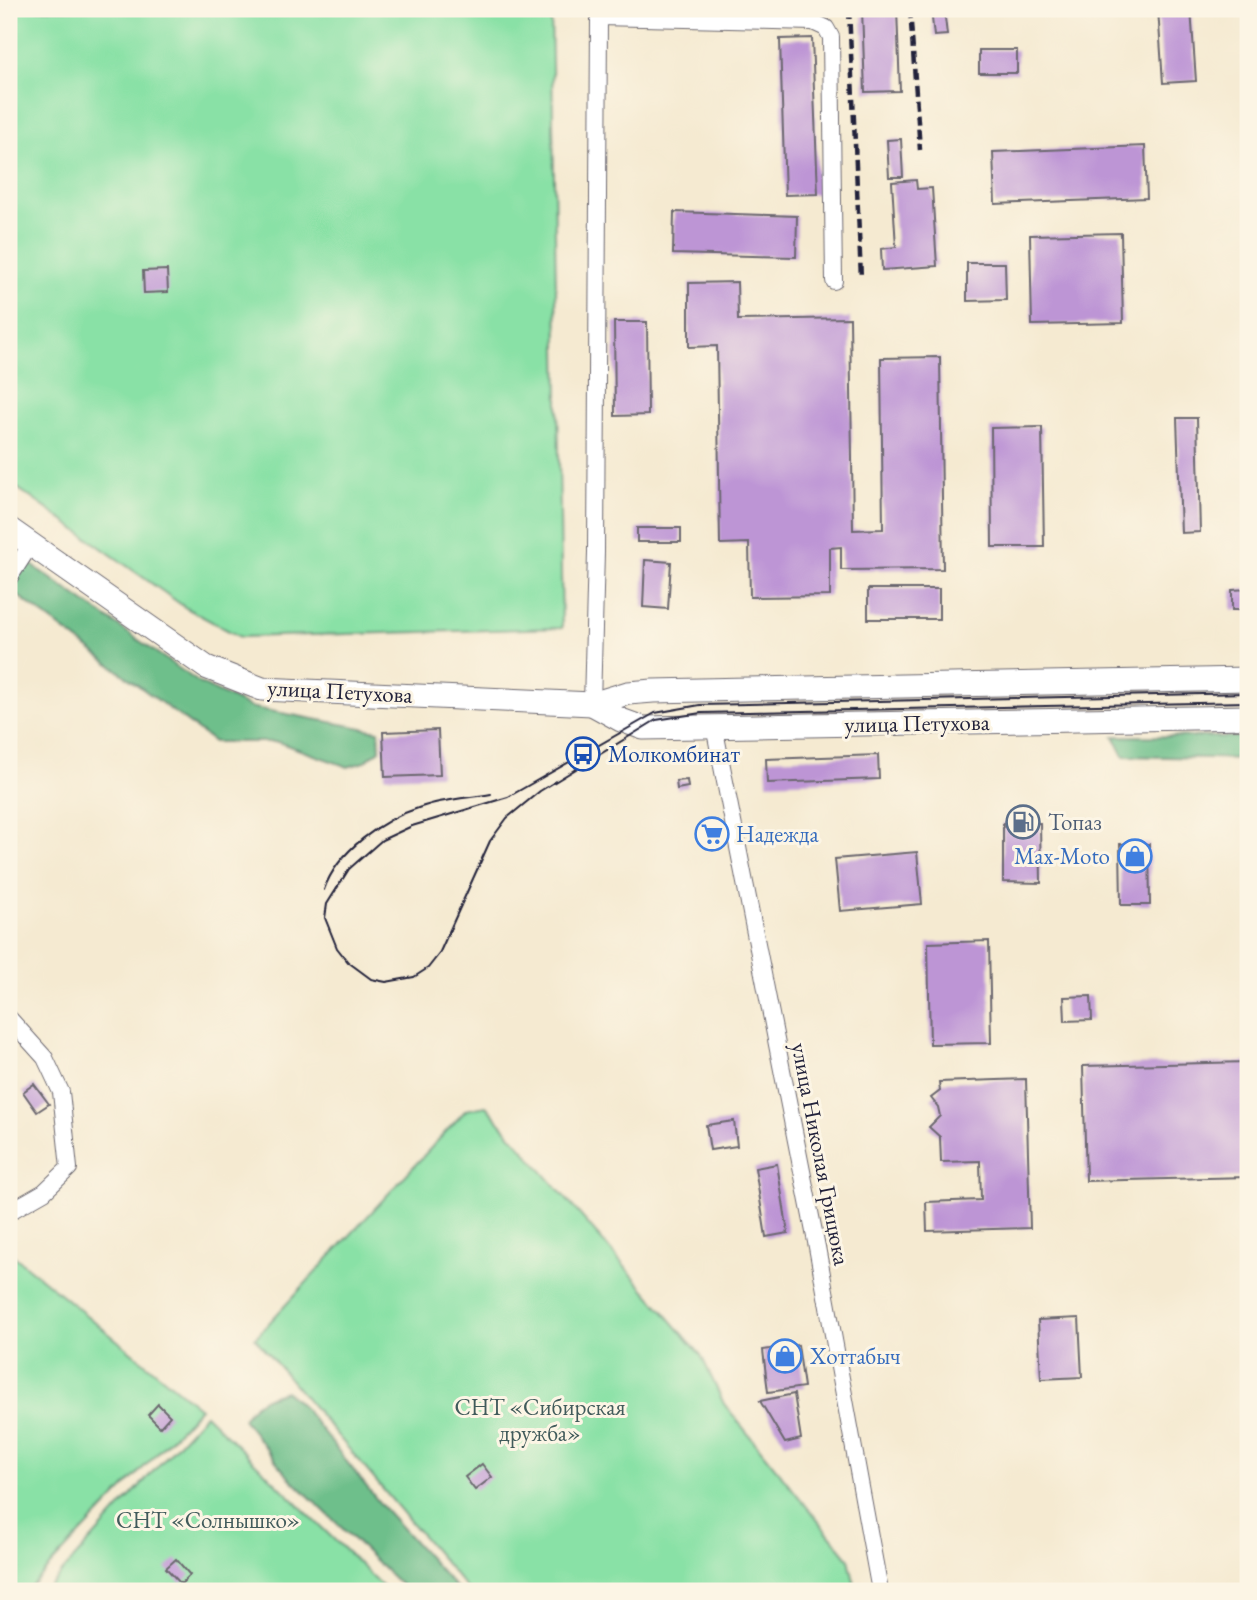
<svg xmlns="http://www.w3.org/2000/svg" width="1257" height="1600" viewBox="0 0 1257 1600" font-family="'EB Garamond',serif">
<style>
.green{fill:#89e1a6;stroke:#568270;stroke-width:2}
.forest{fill:#6ebf8b;stroke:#487063;stroke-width:2}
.building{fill:#bd95d5}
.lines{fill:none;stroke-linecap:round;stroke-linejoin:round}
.minor-casing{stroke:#6c6870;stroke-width:18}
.highway-casing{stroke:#6c6870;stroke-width:25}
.minor{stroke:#fff;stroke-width:16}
.highway{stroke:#fff;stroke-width:23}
.tram{stroke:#22223b;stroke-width:2}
.rail{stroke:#22223b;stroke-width:4.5;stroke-dasharray:10 5;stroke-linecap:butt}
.labels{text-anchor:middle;stroke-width:6;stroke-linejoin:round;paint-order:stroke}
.street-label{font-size:23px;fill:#22223b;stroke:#fcf5e5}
.transit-label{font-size:23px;fill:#164399;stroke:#fcf5e5;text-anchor:start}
.service-label{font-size:23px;fill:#4e5e75;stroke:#fcf5e5;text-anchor:start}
.shop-label{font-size:23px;fill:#366cbe;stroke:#fcf5e5;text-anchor:start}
.park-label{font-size:23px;fill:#415b5b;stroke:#fcf5e5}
</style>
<rect width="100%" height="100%" fill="#fcf5e5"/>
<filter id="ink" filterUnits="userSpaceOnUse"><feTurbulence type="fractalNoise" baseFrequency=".0143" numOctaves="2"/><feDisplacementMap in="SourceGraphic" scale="14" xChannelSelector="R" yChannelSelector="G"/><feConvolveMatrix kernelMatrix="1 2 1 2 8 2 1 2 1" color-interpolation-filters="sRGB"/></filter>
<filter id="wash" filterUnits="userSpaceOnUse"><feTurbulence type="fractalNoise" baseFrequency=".00686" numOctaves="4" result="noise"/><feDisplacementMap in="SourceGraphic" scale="28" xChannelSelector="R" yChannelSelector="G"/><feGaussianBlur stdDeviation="1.57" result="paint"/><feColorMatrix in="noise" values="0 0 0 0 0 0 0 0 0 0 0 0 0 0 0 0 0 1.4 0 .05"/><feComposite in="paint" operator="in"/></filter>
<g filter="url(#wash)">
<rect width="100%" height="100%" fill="#f5ead1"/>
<g class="green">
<polygon points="9,9 551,9 562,628 240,637 186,608 9,482"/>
<polygon points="486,1106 701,1355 724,1404 849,1559 856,1591 469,1591 255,1338 466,1110"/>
<polygon points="9,1252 200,1408 26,1591 9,1591"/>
<polygon points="205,1414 387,1591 45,1591"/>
</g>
<g class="forest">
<polygon points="9,549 201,684 249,707 379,731 380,750 364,762 348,767 278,742 214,742 9,589"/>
<polygon points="1114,736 1248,737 1248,759 1124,756"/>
<path d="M286,1391l18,17 78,98 77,85h-52l-120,-116 -44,-56c9,-17 24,-23 43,-28z"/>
</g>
<g id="blocks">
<g class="building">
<polygon points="862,9 897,9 900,91 865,92"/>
<polygon points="931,9 944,9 947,35 934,36"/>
<polygon points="1158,9 1191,9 1196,81 1163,83"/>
<polygon points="812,38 818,194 785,195 780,39"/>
<rect x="979" y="50" width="38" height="23"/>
<polygon points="901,139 903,177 889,177 887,140"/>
<polygon points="1145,146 1147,198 995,204 993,152"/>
<polygon points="916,180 917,189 932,188 937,266 882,270 881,249 896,247 892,182"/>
<polygon points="674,212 797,216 796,257 673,254"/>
<polygon points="1121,233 1123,323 1032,325 1030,235"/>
<polygon points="967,263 1005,263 1006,300 967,301"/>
<polygon points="167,270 168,292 144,293 143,271"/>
<polygon points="737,282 738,320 850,318 853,530 883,529 881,358 940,357 943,569 841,570 841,547 830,548 830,596 750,597 749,543 720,544 717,346 689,347 689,283"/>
<polygon points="614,322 647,322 648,415 615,416"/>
<polygon points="1177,418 1197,418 1200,532 1181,533"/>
<polygon points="1042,427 1044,547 992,547 991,428"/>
<rect x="637" y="528" width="44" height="14"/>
<polygon points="645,560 671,562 668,609 643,607"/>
<rect x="868" y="589" width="71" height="30"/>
<polygon points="1248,589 1248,610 1232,610 1232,590"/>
<polygon points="438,730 440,775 385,777 383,732"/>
<polygon points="878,755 879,779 767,783 766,759"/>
<polygon points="687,780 688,787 677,789 676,781"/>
<polygon points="717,821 722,844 706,847 701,825"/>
<polygon points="1003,823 1040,823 1041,883 1003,882"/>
<polygon points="1120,844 1149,844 1150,905 1121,905"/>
<polygon points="917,852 922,904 840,911 835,859"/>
<polygon points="989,941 991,1043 930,1044 928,943"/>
<polygon points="1091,996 1092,1020 1065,1021 1064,997"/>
<polygon points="1248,1062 1248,1177 1086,1181 1083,1066"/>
<polygon points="1026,1079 1030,1228 927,1231 926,1202 981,1200 980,1161 941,1162 940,1137 929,1127 940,1116 938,1107 931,1098 940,1091 939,1082"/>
<polygon points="34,1084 49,1104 37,1112 23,1092"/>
<polygon points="734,1121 737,1146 710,1150 706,1125"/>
<polygon points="777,1164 788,1233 766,1237 755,1168"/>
<polygon points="1079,1318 1082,1377 1041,1379 1038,1320"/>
<polygon points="798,1345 804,1387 768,1392 763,1350"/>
<polygon points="794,1394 801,1439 785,1443 760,1401"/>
<polygon points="158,1404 170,1416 160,1427 148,1415"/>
<polygon points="482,1464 492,1477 475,1490 465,1477"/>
<polygon points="176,1559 190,1575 181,1584 166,1568"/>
</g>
</g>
</g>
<g filter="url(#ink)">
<use href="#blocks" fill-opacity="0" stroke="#6c6870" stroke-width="2"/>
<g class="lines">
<defs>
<g id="minor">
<polyline points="9,578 31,544"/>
<polyline points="592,704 596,552 599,17 813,22 826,28 831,37 834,281"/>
<polyline points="714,726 817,1247 880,1591"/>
<polyline points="9,1018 45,1058 61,1092 69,1168 44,1192 9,1212"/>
</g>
<g id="highway">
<polyline points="9,529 206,667 262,689 592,704 628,693 653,691 1248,679"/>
<polyline points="592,704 621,720 643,728 1248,717"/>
</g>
</defs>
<use href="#minor" class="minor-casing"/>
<use href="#highway" class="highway-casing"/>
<use href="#minor" class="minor"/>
<use href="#highway" class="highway"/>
<g class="tram">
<polyline points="1248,693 700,705 655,713 508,797 412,826 382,840 349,869 327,904 325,918 337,948 348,962 371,979 386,982 414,977 428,968 439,954 490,841 507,818 540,791 656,720 701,713 1248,702"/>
<path d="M324,890c13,-39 59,-71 97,-83 22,-8 48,-9 70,-13"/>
</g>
<g class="rail">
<polyline points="849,9 861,278"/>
<polyline points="910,9 920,150"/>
</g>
</g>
</g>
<defs>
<symbol id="bus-ring" viewBox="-11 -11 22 22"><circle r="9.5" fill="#fcf5e5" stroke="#1a4fb4" stroke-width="1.5"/><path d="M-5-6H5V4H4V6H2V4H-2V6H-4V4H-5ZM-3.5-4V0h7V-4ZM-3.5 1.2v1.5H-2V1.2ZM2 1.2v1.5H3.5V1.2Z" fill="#1a4fb4"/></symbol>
<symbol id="fuel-ring" viewBox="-11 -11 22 22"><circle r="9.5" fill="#fcf5e5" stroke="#5c6f8a" stroke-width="1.5"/><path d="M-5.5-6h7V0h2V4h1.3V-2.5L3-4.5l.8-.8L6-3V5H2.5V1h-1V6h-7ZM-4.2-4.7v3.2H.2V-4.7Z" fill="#5c6f8a"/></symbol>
<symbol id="supermarket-ring" viewBox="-11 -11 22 22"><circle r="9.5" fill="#fcf5e5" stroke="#3f7fe0" stroke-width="1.5"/><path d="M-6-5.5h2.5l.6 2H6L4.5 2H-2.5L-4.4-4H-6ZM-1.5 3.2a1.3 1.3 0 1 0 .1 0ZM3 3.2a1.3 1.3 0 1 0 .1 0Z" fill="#3f7fe0"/></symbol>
<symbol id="shop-ring" viewBox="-11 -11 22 22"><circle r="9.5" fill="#fcf5e5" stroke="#3f7fe0" stroke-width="1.5"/><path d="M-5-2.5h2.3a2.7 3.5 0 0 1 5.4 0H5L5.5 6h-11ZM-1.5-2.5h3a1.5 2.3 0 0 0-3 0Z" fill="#3f7fe0"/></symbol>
</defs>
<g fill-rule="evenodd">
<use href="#bus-ring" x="564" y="735" width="38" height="38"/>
<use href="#fuel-ring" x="1004" y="803" width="38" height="38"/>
<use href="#supermarket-ring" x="693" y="815" width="38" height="38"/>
<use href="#shop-ring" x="1116" y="837" width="38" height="38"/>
<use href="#shop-ring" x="766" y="1337" width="38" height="38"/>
</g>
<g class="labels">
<g class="street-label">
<text transform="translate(340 691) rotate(3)" y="8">улица Петухова</text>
<text transform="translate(917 723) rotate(-1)" y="8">улица Петухова</text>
<text transform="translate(821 1154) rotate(79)" y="8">улица Николая Грицюка</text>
</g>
<g class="transit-label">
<text x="608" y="762">Молкомбинат</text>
</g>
<g class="service-label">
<text x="1048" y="830">Топаз</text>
</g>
<g class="shop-label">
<text x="736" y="842">Надежда</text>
<text x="1110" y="864" text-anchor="end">Max-Moto</text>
<text x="810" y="1364">Хоттабыч</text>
</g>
<g class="park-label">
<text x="540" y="1415">СНТ «Сибирская<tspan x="540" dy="26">дружба»</tspan></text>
<text x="208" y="1528">СНТ «Солнышко»</text>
</g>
</g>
<rect width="1257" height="1600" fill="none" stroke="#fcf5e5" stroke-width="35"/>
</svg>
